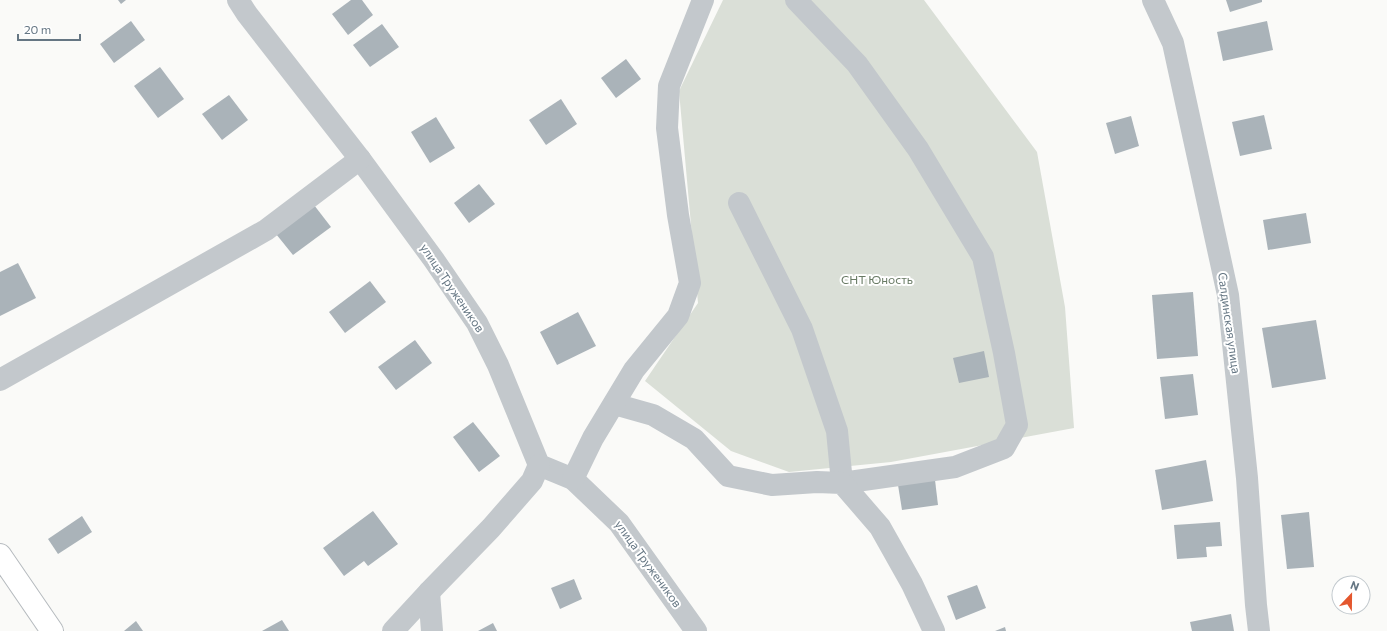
<svg xmlns="http://www.w3.org/2000/svg" width="1387" height="631" viewBox="0 0 1387 631" font-family="Commissioner,sans-serif">
<style>
.green{fill:#dadfd7}
.building{fill:#aab3b9}
.lines{fill:none;stroke-linecap:round;stroke-linejoin:round}
.major-casing{stroke:#b5babe;stroke-width:24}
.minor{stroke:#c3c8cc;stroke-width:22}
.major{stroke:#fff;stroke-width:22}
.labels{text-anchor:middle;stroke-width:4;stroke-linejoin:round;paint-order:stroke}
.park-label{font-size:12px;fill:#687a64;stroke:#fff}
.street-label{font-size:12px;fill:#657683;stroke:#fff}
</style>
<rect width="100%" height="100%" fill="#fafaf8"/>
<polygon class="green" points="723,0 924,0 1037,152 1065,307 1074,428 891,462 789,472 731,451 645,381 698,303 679,91"/>
<g class="building">
<polygon points="118,0 126,0 121,4"/>
<polygon points="351,0 362,0 373,15 348,35 332,14"/>
<polygon points="1226,0 1262,0 1262,2 1230,12"/>
<polygon points="131,21 145,40 114,63 100,44"/>
<polygon points="1267,21 1273,50 1223,61 1217,32"/>
<polygon points="382,24 399,47 370,67 353,45"/>
<polygon points="626,59 641,79 616,98 601,78"/>
<polygon points="160,67 184,99 158,118 134,86"/>
<polygon points="229,95 248,120 222,140 202,114"/>
<polygon points="561,99 577,124 546,145 529,120"/>
<polygon points="1264,115 1272,149 1240,156 1232,122"/>
<polygon points="1131,116 1139,146 1115,154 1106,123"/>
<polygon points="436,117 455,148 430,163 411,132"/>
<polygon points="479,184 495,204 469,223 454,203"/>
<polygon points="314,205 331,227 293,255 276,234"/>
<polygon points="1306,213 1311,243 1268,250 1263,220"/>
<polygon points="18,263 36,298 0,316 0,272"/>
<polygon points="370,281 386,302 345,333 329,312"/>
<polygon points="1193,292 1198,356 1157,359 1152,295"/>
<polygon points="578,312 596,346 557,365 540,332"/>
<polygon points="1316,320 1326,379 1272,388 1262,328"/>
<polygon points="415,340 432,363 396,390 378,367"/>
<polygon points="984,351 989,377 959,383 953,358"/>
<polygon points="1193,374 1198,415 1165,419 1160,377"/>
<polygon points="473,422 500,456 479,472 453,437"/>
<polygon points="1206,460 1213,501 1162,510 1155,470"/>
<polygon points="935,480 938,505 902,510 898,485"/>
<polygon points="373,511 398,544 368,566 364,561 344,576 323,548"/>
<polygon points="1309,512 1314,567 1287,569 1281,515"/>
<polygon points="82,516 92,532 58,554 48,539"/>
<polygon points="1220,522 1222,546 1206,547 1207,557 1177,559 1174,525"/>
<polygon points="574,579 582,599 560,609 551,588"/>
<polygon points="977,585 986,608 956,620 947,596"/>
<polygon points="1231,614 1234,631 1192,631 1190,622"/>
<polygon points="282,620 289,631 262,631"/>
<polygon points="136,621 143,631 124,631"/>
<polygon points="493,623 497,631 478,631"/>
<polygon points="1005,627 1006,631 995,631"/>
</g>
<g class="lines">
<defs>
<polyline id="major" points="0,555 52,631"/>
</defs>
<use href="#major" class="major-casing"/>
<g class="minor">
<polyline points="238,0 247,14 360,159 434,260 477,323 498,365 539,465 573,479 619,523 696,631"/>
<polyline points="1153,0 1173,43 1228,295 1247,478 1256,605 1259,631"/>
<polyline points="739,203 802,329 837,431 842,483 955,467 1004,448 1017,425 1004,353 983,257 918,149 857,64 796,0"/>
<polyline points="0,380 266,230 360,159"/>
<polyline points="614,404 653,415 694,439 728,476 772,485 817,482 842,483 880,527 912,584 934,631"/>
<polyline points="573,479 593,438 634,370 678,316 690,283 678,215 667,128 669,86 703,0"/>
<polyline points="429,592 432,631"/>
<polyline points="393,631 429,592 491,528 532,481 539,465"/>
</g>
<use href="#major" class="major"/>
</g>
<g class="labels">
<g class="park-label">
<text x="877" y="284">СНТ Юность</text>
</g>
<g class="street-label">
<text transform="translate(452 288) rotate(56)" y="4">улица Тружеников</text>
<text transform="translate(1229 323) rotate(82)" y="4">Салдинская улица</text>
<text transform="translate(648 564) rotate(54)" y="4">улица Тружеников</text>
</g>
</g>
<g transform="translate(1351 595) rotate(22)"><circle r="19" fill="#ffffff" stroke="#c1c8cd"/>
<path d="M0-3L7 15L0 10L-7 15Z" fill="#e4572e"/>
<text y="-6" font-size="11" font-weight="bold" text-anchor="middle" fill="#657683">N</text>
</g>
<path d="M18 34v6h62v-6" fill="none" stroke="#657683" stroke-width="2"/>
<text x="24" y="34" font-size="12" fill="#657683" stroke="#ffffff" stroke-width="3" paint-order="stroke">20 m</text>
</svg>
